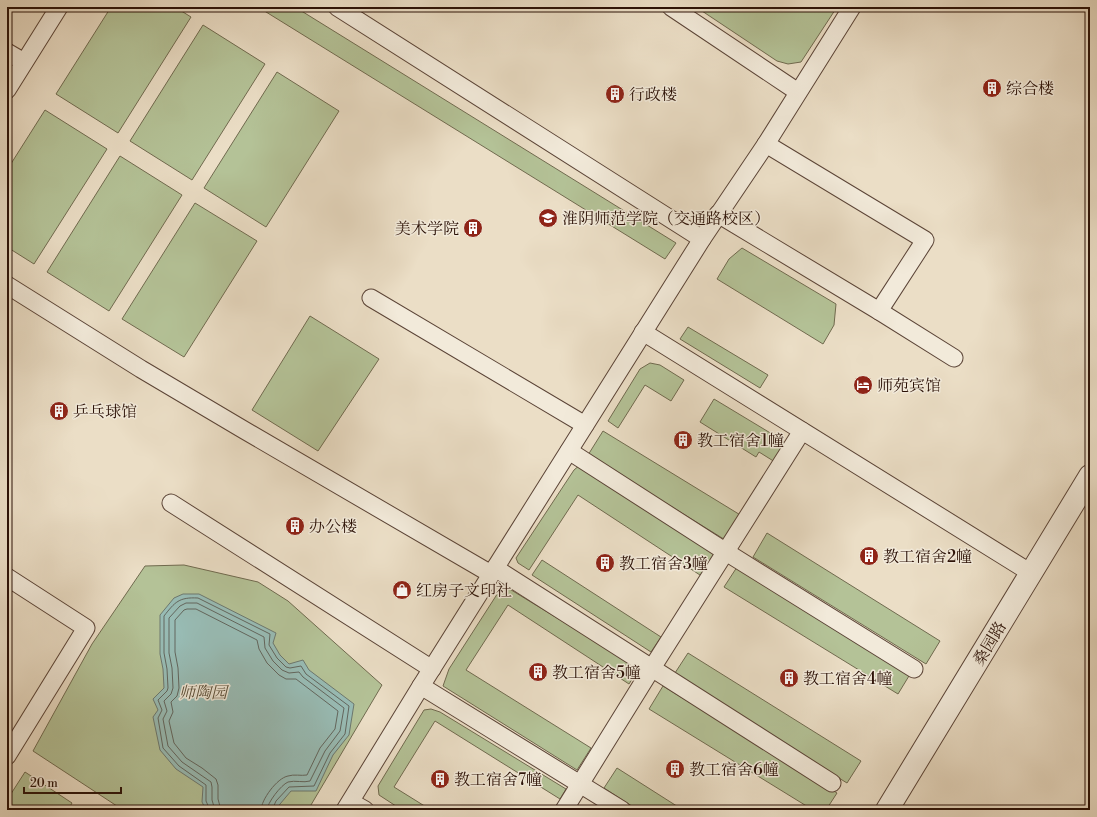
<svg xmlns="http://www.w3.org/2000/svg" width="1097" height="817" viewBox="0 0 1097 817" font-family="'Libre Bodoni','Noto Serif SC',serif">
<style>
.green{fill:#b4c297;stroke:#706a4f}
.water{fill:#98bcb5;stroke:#6c786f}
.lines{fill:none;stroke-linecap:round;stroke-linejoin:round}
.shore{stroke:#62665e;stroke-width:1}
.lane-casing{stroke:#5b4437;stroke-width:19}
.street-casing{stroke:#5b4437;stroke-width:24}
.lane{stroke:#f2eada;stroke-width:17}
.street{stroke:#f2eada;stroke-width:22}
.labels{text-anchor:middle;stroke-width:3;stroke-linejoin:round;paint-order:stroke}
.poi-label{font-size:16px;fill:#2b1107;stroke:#f2eada;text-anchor:start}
.street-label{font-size:16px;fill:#2b1107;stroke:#f2eada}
.park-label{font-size:16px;font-style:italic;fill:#5b4f39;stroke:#f2eada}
</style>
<rect width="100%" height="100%" fill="#ebdec6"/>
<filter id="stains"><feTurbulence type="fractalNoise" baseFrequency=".005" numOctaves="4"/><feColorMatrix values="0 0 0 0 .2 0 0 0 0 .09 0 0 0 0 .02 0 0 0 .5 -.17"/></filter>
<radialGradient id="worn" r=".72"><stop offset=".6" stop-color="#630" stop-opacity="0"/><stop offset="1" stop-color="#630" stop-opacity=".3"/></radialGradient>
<g class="green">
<polygon points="111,7 175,7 191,17 118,133 56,94"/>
<polygon points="258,7 295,7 676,243 665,259"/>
<polygon points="696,7 837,7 801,62 788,64 777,61"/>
<polygon points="203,25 265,64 192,180 130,141"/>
<polygon points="277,72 339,111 266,227 204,188"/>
<polygon points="45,110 107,149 34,264 7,247 7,170"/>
<polygon points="120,156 182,195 109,311 47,272"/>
<polygon points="195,203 257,241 184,357 122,319"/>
<polygon points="742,248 836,304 834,325 823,344 717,279 729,259"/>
<polygon points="310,316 379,359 318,451 252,410"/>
<polygon points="688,327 768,375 760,388 680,339"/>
<polygon points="650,363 660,365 684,380 671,401 645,385 618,428 608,421 640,369"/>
<polygon points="714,399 782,440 786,446 775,462 759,452 756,457 700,422"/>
<polygon points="603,431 742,516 727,541 588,455"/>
<polygon points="581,464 719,554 703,577 578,495 529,570 518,563 516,558 574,470"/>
<polygon points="767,533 940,641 926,664 753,557"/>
<polygon points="542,560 661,637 651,652 532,575"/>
<polygon points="739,564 912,671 898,694 724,587"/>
<polygon points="184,565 258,582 288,601 382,685 308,810 123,810 33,751 92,644 145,566"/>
<polygon points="503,585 639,668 629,684 508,605 466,670 591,748 577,770 443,686 449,669"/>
<polygon points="688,653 861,761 847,783 673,676"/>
<polygon points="663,686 837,793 826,810 813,810 649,709"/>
<polygon points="431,709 440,712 566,789 560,799 435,721 394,787 431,810 402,810 379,795 378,786 424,710"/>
<polygon points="617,768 683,810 638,810 604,788"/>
<polygon points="25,772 72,803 68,810 7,810 7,800"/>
</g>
<polygon class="water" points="183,594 199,594 276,633 273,643 280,655 289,664 303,660 309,670 354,704 349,735 333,755 316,791 291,791 275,810 206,810 202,802 203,787 176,769 160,750 153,717 158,710 153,699 164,688 163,669 160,654 160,615 174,598"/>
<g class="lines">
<g class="shore">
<path d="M210,810l-4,-9v-16l-27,-19 -16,-18 -5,-30 4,-8 -4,-10 9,-9 1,-3 -1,-19 -3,-16v-37c11,-14 15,-19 34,-18l72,36 -1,11 8,13 9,9 4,1 11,-2 5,8 43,32 -4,28 -15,19 -16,33 -25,1 -13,14 -4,9"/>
<path d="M215,810l-3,-10v-13l-1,-5 -29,-20 -14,-16 -5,-27 4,-8 -3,-10 7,-7 2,-6 -1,-20 -3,-15v-35l11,-12 6,-3h11l67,34 1,11 8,13 9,9 7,3 10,-1 4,5 41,31 -4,23 -15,20 -15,30c-6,2 -15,-1 -22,1 -7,3 -21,21 -21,28"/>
<path d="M221,810l-3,-11v-14l-2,-6 -14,-11 -16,-10 -12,-15 -5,-22 4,-9 -2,-10 6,-6 2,-8 -1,-20 -3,-16v-32l9,-10 3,-1h9l61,31 2,9 8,14 12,12 7,4h10l42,32 -3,18 -15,19 -13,27c-6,1 -13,-1 -19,1 -11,2 -27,24 -27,34"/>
</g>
<defs>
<g id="lane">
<polyline points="337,7 702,239"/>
<polyline points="671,7 798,92"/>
<polyline points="7,52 24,62"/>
<polyline points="7,90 59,7"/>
<polyline points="766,144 925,240 879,311"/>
<polyline points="718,214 879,311 954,358"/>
<polyline points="7,285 141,369 244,430 491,574"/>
<polyline points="371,298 585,425"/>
<polyline points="643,332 1031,573"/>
<polyline points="569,451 726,552 914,669"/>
<polyline points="171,503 432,669"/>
<polyline points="495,568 832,783"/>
<polyline points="7,577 86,628 7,756"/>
<polyline points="421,686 622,810"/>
<polyline points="351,802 365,810"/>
<polyline points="345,810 421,686 702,239 766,144 852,7"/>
<polyline points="564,810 652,668 802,431"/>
</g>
<polyline id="street" points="887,810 1090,476"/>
</defs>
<use href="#lane" class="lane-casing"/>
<use href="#street" class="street-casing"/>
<use href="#lane" class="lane"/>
<use href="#street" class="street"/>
</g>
<defs>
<symbol id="building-disc" viewBox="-11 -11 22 22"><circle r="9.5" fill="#8f2418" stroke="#f2eada"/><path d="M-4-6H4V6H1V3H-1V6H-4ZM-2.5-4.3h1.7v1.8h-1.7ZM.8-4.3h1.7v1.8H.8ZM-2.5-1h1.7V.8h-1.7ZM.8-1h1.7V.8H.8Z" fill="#fff"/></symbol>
<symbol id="school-disc" viewBox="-11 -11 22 22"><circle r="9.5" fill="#8f2418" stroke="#f2eada"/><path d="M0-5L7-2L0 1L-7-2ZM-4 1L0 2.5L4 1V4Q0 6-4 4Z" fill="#fff"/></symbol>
<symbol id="hotel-disc" viewBox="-11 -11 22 22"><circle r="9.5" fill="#8f2418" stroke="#f2eada"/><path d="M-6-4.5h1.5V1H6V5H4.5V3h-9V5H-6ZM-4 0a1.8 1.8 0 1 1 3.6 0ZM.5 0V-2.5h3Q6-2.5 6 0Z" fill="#fff"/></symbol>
<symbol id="shop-disc" viewBox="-11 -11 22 22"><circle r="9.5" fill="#8f2418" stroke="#f2eada"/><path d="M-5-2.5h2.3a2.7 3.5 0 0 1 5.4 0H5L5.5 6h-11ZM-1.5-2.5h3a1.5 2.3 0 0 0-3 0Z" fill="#fff"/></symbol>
</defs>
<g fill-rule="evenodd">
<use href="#building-disc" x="981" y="77" width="22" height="22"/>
<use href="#building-disc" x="604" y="83" width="22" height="22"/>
<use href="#school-disc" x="537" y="207" width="22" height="22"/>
<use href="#building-disc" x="462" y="217" width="22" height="22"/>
<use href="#hotel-disc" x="852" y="374" width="22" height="22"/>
<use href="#building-disc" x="48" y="400" width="22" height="22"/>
<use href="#building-disc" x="672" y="429" width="22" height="22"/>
<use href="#building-disc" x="284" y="515" width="22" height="22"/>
<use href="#building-disc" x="858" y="545" width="22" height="22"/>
<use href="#building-disc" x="594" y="552" width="22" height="22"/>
<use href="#shop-disc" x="391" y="579" width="22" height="22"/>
<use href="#building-disc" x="527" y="661" width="22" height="22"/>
<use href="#building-disc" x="778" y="667" width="22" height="22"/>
<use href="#building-disc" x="664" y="758" width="22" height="22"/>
<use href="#building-disc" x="429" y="768" width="22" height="22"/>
</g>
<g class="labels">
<g class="poi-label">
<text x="1006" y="94">综合楼</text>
<text x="629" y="100">行政楼</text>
<text x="562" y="224">淮阴师范学院（交通路校区）</text>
<text x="459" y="234" text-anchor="end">美术学院</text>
<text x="877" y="391">师苑宾馆</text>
<text x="73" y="417">乒乓球馆</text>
<text x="697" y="446">教工宿舍1幢</text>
<text x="309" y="532">办公楼</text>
<text x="883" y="562">教工宿舍2幢</text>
<text x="619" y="569">教工宿舍3幢</text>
<text x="416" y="596">红房子文印社</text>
<text x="552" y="678">教工宿舍5幢</text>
<text x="803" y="684">教工宿舍4幢</text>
<text x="689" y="775">教工宿舍6幢</text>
<text x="454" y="785">教工宿舍7幢</text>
</g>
<g class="street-label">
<text transform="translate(989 643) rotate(-59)" y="6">桑园路</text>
</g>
<g class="park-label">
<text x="203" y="698">师陶园</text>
</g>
</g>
<rect width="1097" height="817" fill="none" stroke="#ebdec6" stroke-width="24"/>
<rect x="8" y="8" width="1081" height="801" fill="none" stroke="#2b1107" stroke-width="2"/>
<rect x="12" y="12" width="1073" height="793" fill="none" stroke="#2b1107"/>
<path d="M24 787v6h97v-6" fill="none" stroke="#2b1107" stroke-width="2"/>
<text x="30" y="787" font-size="12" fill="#2b1107" stroke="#f2eada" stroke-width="3" paint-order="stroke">20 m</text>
<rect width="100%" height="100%" filter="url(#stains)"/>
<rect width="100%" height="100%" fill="url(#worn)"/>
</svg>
